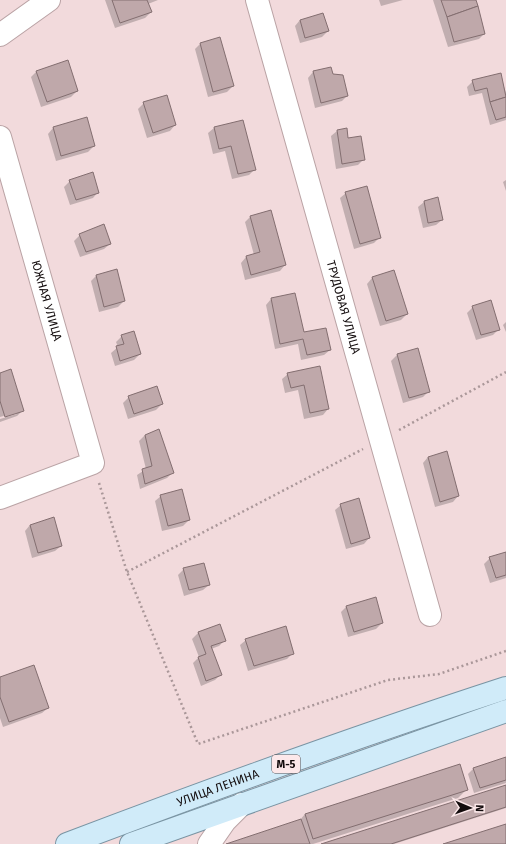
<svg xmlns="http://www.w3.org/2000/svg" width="506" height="844" viewBox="0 0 506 844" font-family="'Fira Sans',sans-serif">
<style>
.shadow{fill:#0003}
.building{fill:#bfa8aa;stroke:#836e70}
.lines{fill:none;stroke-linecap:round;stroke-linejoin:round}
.minor-casing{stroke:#baa3a5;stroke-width:24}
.major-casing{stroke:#7994a3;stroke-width:24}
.path{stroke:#aa9799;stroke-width:2.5;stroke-dasharray:2 3;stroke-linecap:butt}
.minor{stroke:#fff;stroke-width:22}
.major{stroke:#d0ebf9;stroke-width:22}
.labels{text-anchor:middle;stroke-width:3;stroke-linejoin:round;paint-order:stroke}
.shield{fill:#fce8ea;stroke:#584d4f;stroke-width:1}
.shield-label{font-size:11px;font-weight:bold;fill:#120b0c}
.street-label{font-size:12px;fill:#120b0c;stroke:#fce8ea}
</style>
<rect width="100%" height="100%" fill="#f2dadc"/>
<g class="shadow">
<polygon points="105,0 158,0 148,4 151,12 145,18 115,28"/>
<polygon points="379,0 403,0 381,6"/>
<polygon points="433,0 474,0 484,34 479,39 448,47"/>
<polygon points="300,20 328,31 322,37 300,43 295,26"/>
<polygon points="200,44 233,86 227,92 208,97 195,49"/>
<polygon points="37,71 77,91 71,97 41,107 31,77"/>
<polygon points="313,72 332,75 347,96 342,101 315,108 308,78"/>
<polygon points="500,74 506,93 506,120 490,125 482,93 469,96 467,87 473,81"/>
<polygon points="144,103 175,125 170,131 147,138 138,109"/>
<polygon points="243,121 255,169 249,175 232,179 225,151 213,154 208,133 214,128"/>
<polygon points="53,128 94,146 88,152 56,161 48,134"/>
<polygon points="337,131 347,139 363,160 358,165 336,169 331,136"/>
<polygon points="506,180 506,191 503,182"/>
<polygon points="70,181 98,192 93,198 70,205 64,187"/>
<polygon points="346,193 380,237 374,243 354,249 340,198"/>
<polygon points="437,199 442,220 436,225 423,228 418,207 424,202"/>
<polygon points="250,217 285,265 280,271 245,280 241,263 246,257 254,255 245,222"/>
<polygon points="80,235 110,244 104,249 80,257 74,241"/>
<polygon points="97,275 124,301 118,307 99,312 91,281"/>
<polygon points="372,278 407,314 401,320 380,326 367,284"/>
<polygon points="271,299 303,334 330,350 324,355 301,360 298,344 275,349 266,305"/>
<polygon points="473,307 499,329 493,335 476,340 467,313"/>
<polygon points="506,322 506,332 503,325"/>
<polygon points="122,336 140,354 134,360 115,366 111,353 118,347 116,342"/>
<polygon points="417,350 429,391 423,397 403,403 391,361 397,355"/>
<polygon points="319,367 328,409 323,415 304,419 298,390 285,393 282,379 288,374"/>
<polygon points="0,374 22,411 17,416 0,422 0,419 17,414 17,412 0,417"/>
<polygon points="129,397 162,404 156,410 128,419 123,403"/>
<polygon points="145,435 173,472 167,478 140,489 137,475 146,469 139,441"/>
<polygon points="428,457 458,496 453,502 435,507 423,463"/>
<polygon points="161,496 189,520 183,526 162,531 155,501"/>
<polygon points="341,505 369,538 364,544 346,549 335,510"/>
<polygon points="30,525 61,546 55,551 32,558 25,531"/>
<polygon points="506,553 506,578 490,583 484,564 490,558"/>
<polygon points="184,569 209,585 203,590 184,596 178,575"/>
<polygon points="347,606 382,623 376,629 348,637 341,612"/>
<polygon points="219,625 225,640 219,646 211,649 220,675 215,680 201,686 193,663 199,657 192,639 198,633"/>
<polygon points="246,640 293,653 287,659 248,671 240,645"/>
<polygon points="0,678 48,708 42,713 3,727 0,718"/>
<polygon points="506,758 506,783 474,793 468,774 474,768"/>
<polygon points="506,786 506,808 394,844 325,844"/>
<polygon points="467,789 458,798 313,844 230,844 299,821 305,814"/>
</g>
<g class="building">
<polygon points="112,0 147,0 152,12 120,23"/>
<polygon points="441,0 476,0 478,6 447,17"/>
<polygon points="478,6 485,34 454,42 447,17"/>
<polygon points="323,13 329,31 305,38 300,20"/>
<polygon points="220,37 234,86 213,92 200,43"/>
<polygon points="68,60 78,91 47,102 36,71"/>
<polygon points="331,67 333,74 343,75 348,96 321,103 313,71"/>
<polygon points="501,73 506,97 490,102 487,88 475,91 472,80"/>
<polygon points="167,95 176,125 153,133 143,102"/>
<polygon points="506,97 506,117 496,120 490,102"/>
<polygon points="87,117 95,146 61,156 53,127"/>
<polygon points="243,120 256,170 238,174 231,146 219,149 214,127"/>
<polygon points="347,128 348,138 361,136 365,160 342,164 337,130"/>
<polygon points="93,172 99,193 76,200 69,180"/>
<polygon points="367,186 381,238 360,244 345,192"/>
<polygon points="438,197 443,220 428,223 424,201"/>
<polygon points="271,210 286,265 251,275 246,256 260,252 250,216"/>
<polygon points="104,224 111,244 86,252 79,234"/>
<polygon points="117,269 125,301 104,307 96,275"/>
<polygon points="394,270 408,314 386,321 372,277"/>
<polygon points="295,293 304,332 326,328 331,350 307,355 303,339 280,344 271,298"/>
<polygon points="491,300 500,330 481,335 472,306"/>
<polygon points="134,331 141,354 120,361 116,346 124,344 121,335"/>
<polygon points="418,348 430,392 409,398 397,354"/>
<polygon points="320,366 329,409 310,413 304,385 291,388 287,373"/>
<polygon points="11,369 24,411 5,417 0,401 0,373"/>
<polygon points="157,386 163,404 134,414 128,396"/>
<polygon points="159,429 174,473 145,484 142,469 152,466 145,435"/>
<polygon points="447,451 459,496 440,502 428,457"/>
<polygon points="182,489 190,520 168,526 160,495"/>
<polygon points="359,498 370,538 351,544 340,504"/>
<polygon points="54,517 62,546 38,553 30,525"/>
<polygon points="506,552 506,575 496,578 489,557"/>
<polygon points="204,563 210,585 189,590 183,568"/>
<polygon points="376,597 383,623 354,632 346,606"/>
<polygon points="220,624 226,641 211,646 222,675 206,681 198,657 206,654 198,632"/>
<polygon points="286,626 294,654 254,666 245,639"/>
<polygon points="34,665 49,708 9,722 0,697 0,677"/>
<polygon points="506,757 506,780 480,788 473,768"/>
<polygon points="460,764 468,790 313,839 305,814"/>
<polygon points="506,785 506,807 391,844 321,844"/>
<polygon points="301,819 310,844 226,844"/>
<polygon points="506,824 506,844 443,844"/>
</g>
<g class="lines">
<defs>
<g id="minor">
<path id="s1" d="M257,0l173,615"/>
<polyline points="0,35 49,0"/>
<path id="s2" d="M0,137l93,326 -93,35"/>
<polyline points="209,844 225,821 242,804"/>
</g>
<g id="major">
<path id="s3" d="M67,844c145,-55 291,-108 439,-156"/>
<polyline points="131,844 506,711"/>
</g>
</defs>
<use href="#minor" class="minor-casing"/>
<use href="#major" class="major-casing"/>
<g class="path">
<polyline points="399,430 506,372"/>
<polyline points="99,483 127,572 198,744 388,680 439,674 506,651"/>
<polyline points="127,572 363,449"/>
</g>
<use href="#minor" class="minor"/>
<use href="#major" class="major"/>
</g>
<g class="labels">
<rect class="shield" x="272" y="755" width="28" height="18" rx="3"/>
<g class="shield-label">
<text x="286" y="768">М-5</text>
</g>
<g class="street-label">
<text dy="4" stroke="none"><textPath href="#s2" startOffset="170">ЮЖНАЯ УЛИЦА</textPath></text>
<text dy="4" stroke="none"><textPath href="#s1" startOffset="319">ТРУДОВАЯ УЛИЦА</textPath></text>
<text dy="4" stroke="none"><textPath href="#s3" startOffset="161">УЛИЦА ЛЕНИНА</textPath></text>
</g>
</g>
<g transform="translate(470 808) rotate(92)" stroke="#fce8ea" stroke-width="3" paint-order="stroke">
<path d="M0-3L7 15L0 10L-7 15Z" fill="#120b0c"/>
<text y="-6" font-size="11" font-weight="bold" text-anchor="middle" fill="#120b0c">N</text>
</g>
</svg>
